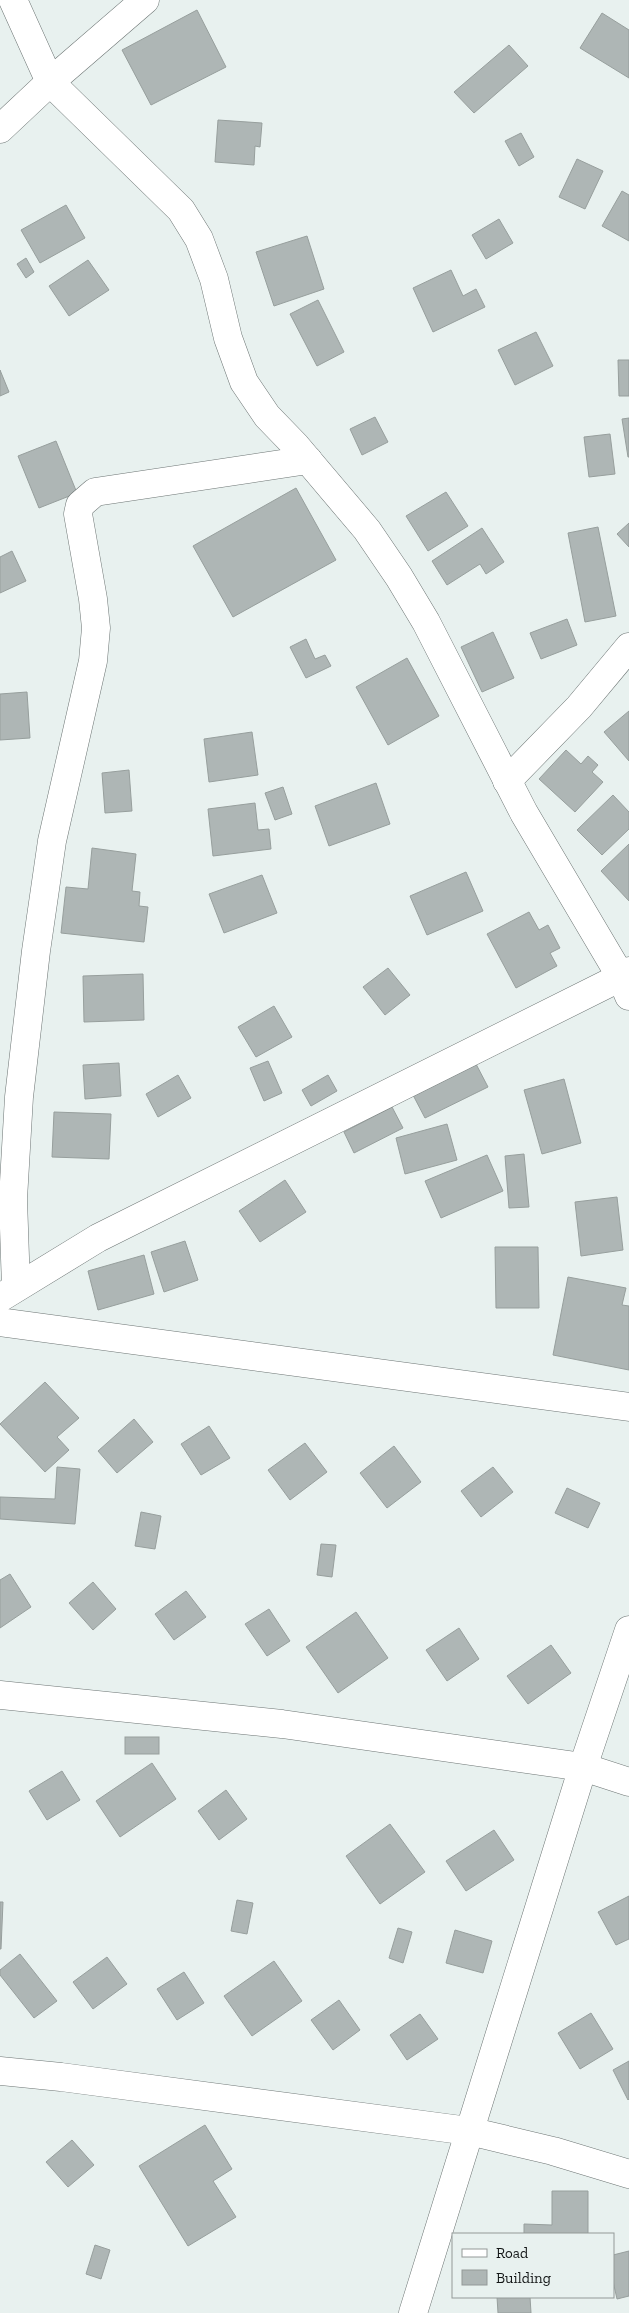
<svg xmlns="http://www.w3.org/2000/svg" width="629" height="2313" viewBox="0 0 629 2313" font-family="'Zilla Slab',serif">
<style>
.building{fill:#aeb6b5;stroke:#979f9d}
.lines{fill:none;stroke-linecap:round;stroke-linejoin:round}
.minor-casing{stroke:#6d7574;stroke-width:29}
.minor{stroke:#fff;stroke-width:28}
</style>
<rect width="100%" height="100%" fill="#e8f1ef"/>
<g class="building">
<polygon points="197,10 226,67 151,105 122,50"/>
<polygon points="602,13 629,30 629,78 580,48"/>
<polygon points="509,45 528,66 474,113 454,92"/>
<polygon points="218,120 262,123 260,147 255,146 254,165 215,162"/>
<polygon points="521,133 534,157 519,166 505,141"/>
<polygon points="577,159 603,171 585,209 559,197"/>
<polygon points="622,191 629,195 629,241 602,226"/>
<polygon points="66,205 85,238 40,263 21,230"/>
<polygon points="499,219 513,243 486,259 472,235"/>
<polygon points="307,236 324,289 274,306 256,252"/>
<polygon points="26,258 34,272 26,278 17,264"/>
<polygon points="88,260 109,290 69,316 49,286"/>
<polygon points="451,270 463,296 476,289 485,307 433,332 413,288"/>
<polygon points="318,300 344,352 317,366 290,314"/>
<polygon points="536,332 553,366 515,385 498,350"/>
<polygon points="618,360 629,360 629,396 619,396"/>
<polygon points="0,370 9,392 0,396"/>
<polygon points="375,417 388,442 362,455 350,429"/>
<polygon points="629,418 629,457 628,457 622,419"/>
<polygon points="610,434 615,474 589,477 584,437"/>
<polygon points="56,441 77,493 39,508 18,456"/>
<polygon points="296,488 336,560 233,617 193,546"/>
<polygon points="446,492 468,526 428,551 406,516"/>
<polygon points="629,523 629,547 617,534"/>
<polygon points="598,527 616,616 585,622 568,533"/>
<polygon points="482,528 504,562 486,574 480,564 447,585 432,561"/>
<polygon points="12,551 26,581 0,593 0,557"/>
<polygon points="567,619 577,645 541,659 530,633"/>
<polygon points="493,632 514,678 482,692 461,647"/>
<polygon points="306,639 315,659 325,655 331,666 306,678 290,647"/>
<polygon points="407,658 439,716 388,745 356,687"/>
<polygon points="27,692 30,738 0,740 0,694"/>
<polygon points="629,711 629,761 604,732"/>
<polygon points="252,732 258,775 209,782 204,739"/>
<polygon points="566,750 581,764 588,756 598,765 592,772 603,782 575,812 539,779"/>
<polygon points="129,770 132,811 105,813 102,773"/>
<polygon points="376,783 390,824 329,846 315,806"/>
<polygon points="283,787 292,814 275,820 265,793"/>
<polygon points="613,795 629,812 629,829 602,855 577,830"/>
<polygon points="255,803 258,830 269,829 271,849 213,856 208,809"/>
<polygon points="629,844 629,901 601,871"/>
<polygon points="92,848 136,854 132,891 140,892 139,906 148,907 144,942 61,933 66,887 88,889"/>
<polygon points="466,872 483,911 427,935 410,896"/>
<polygon points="262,875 277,913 224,933 209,894"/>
<polygon points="529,912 539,930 548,925 560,948 550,953 557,966 516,988 487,934"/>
<polygon points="388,968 410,995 385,1015 363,987"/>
<polygon points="143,974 144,1020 84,1022 83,976"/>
<polygon points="274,1006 292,1037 256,1057 238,1027"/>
<polygon points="268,1061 282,1093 264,1101 250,1068"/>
<polygon points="119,1063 121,1096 85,1099 83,1065"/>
<polygon points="476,1064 488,1087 425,1118 413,1095"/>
<polygon points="178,1075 191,1098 158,1117 146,1094"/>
<polygon points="328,1075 337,1091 311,1106 302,1090"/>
<polygon points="564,1079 581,1143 542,1154 524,1090"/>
<polygon points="392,1107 403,1128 354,1153 344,1132"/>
<polygon points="54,1112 111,1114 109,1159 52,1157"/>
<polygon points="447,1124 457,1160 405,1174 396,1138"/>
<polygon points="524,1154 529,1207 509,1208 505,1156"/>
<polygon points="487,1155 503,1191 441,1218 425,1181"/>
<polygon points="285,1180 306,1212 260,1242 239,1211"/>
<polygon points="617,1197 623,1250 581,1256 575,1202"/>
<polygon points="185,1241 198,1280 164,1292 151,1252"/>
<polygon points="495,1247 538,1247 539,1308 496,1308"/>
<polygon points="144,1255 154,1294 98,1310 88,1271"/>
<polygon points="568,1277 626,1288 622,1305 629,1306 629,1370 553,1355"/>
<polygon points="45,1382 79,1418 57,1437 69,1450 45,1472 0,1424"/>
<polygon points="134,1419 153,1442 117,1473 98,1451"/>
<polygon points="209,1426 230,1458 201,1475 181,1444"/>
<polygon points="305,1443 327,1472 290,1500 268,1470"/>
<polygon points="394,1446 421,1482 387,1508 360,1473"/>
<polygon points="57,1467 80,1469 75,1524 0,1519 0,1497 55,1499"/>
<polygon points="493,1467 513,1492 481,1517 461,1491"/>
<polygon points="567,1488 600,1503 588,1528 555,1513"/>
<polygon points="141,1512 161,1516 155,1549 135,1546"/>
<polygon points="321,1544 336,1545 332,1577 317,1575"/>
<polygon points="10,1574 31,1607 0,1628 0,1580"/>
<polygon points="93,1582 116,1609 93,1630 69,1603"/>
<polygon points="186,1591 206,1617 174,1640 155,1614"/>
<polygon points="269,1609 290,1641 267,1656 245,1624"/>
<polygon points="356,1612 388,1658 338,1693 306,1647"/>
<polygon points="459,1628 479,1659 447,1681 426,1650"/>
<polygon points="551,1645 571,1673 528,1704 507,1676"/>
<rect x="125" y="1737" width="34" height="17"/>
<polygon points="152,1763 176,1799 120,1837 96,1801"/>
<polygon points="62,1771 80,1800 47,1820 29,1791"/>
<polygon points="226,1790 247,1819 219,1840 198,1811"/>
<polygon points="390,1824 425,1872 380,1904 346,1856"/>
<polygon points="494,1830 514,1860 466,1891 446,1861"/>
<polygon points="629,1896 629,1939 616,1945 598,1912"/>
<polygon points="237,1900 253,1903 247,1934 231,1931"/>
<polygon points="0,1902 3,1902 1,1949 0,1949"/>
<polygon points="398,1928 412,1932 403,1963 389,1958"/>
<polygon points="455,1930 492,1941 483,1973 446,1963"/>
<polygon points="20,1954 57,2001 34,2018 0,1975 0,1970"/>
<polygon points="107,1957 127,1984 93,2009 73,1982"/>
<polygon points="274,1961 302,2001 252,2036 224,1996"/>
<polygon points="184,1972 204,2003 177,2020 157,1989"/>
<polygon points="339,2000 360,2030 333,2050 311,2020"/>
<polygon points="591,2013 613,2049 580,2069 558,2033"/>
<polygon points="420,2014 438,2039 407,2060 390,2035"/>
<polygon points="629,2061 629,2099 628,2100 613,2070"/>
<polygon points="205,2125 232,2169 213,2181 236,2217 188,2246 139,2166"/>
<polygon points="72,2140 94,2165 68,2187 46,2162"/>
<polygon points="552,2191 588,2191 588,2234 524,2234 524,2224 552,2225"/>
<polygon points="95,2245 110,2250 101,2279 86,2274"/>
<polygon points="629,2251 629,2296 617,2299 613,2281 613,2255"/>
<polygon points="497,2297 530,2297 531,2313 498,2313"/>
</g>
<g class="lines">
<defs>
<g id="minor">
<polyline points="13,0 50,82 181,210 199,239 214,279 228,338 244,382 267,416 296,446 367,530 399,577 426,622 524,813 621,977 629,996"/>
<polyline points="0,129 50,82 145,0"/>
<polyline points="507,781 579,707 629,647"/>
<polyline points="16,1287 13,1199 19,1097 36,951 52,841 93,661 96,628 93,599 78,514 80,505 95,492 308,460"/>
<polyline points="0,1298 98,1238 621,977 629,971"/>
<polyline points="0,1322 629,1407"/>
<polyline points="0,1695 282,1724 583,1767 629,1782"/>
<polyline points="0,2071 61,2077 469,2131 553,2151 629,2174"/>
<polyline points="413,2313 583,1767 629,1630"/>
</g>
</defs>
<use href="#minor" class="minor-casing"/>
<use href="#minor" class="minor"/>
</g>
<rect x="452" y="2233" width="162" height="65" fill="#e8f1ef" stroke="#939998"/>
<rect x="462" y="2249" width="25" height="8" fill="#ffffff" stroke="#939998"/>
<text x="496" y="2258" font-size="15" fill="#131616">Road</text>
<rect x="462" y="2270" width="25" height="15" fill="#aeb6b5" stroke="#939998"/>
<text x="496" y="2283" font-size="15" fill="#131616">Building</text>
</svg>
